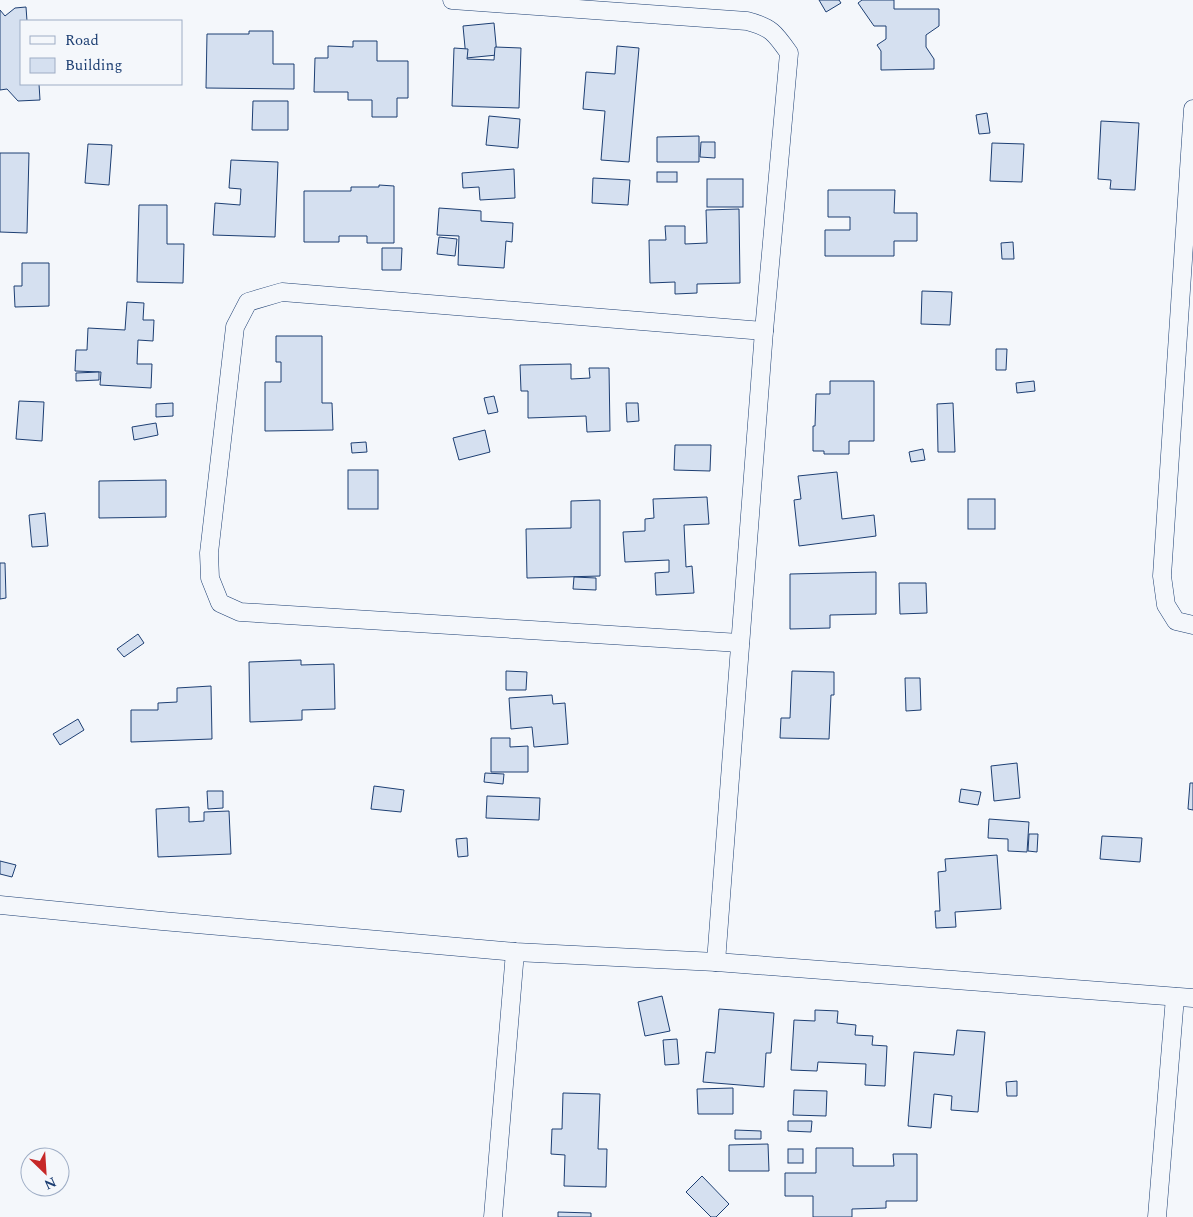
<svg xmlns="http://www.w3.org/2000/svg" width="1193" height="1217" viewBox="0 0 1193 1217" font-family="Spectral,serif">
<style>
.building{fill:#d5e0f0;stroke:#1d3f73}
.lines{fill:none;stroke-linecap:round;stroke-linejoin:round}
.street-casing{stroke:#1d3f73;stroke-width:19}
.street{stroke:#f4f7fb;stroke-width:18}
</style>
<rect width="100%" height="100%" fill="#f4f7fb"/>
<g class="building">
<polygon points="819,0 839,0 841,3 826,12"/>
<polygon points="862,0 894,0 894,9 939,9 939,26 926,35 926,47 934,59 934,69 881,70 881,51 877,45 886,39 886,26 874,26 858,3"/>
<polygon points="26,7 27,21 21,21 21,84 39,84 40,100 18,101 7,89 0,90 0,10 5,16 15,8"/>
<polygon points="494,23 497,55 466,58 463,26"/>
<polygon points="249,31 273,31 273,64 294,64 294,89 206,88 207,34 249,34"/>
<polygon points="353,41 377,41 377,61 408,61 408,98 397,98 397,117 372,117 372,100 348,100 348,92 314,92 315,58 328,58 328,46 353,47"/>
<polygon points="617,46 639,48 629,162 601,160 605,111 583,109 586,72 615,74"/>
<polygon points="495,47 521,48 519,108 452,106 454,48 468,49 467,59 494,60"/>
<polygon points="253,101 288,101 288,130 252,130"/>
<polygon points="987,113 990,133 979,134 976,115"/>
<polygon points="489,116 520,119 518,148 486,145"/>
<polygon points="1101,121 1139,123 1135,190 1110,189 1111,180 1098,179"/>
<polygon points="699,136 699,162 657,162 657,137"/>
<polygon points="701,142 715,142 715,158 700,157"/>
<polygon points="992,143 1024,144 1022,182 990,181"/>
<polygon points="88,144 112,145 109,185 85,183"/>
<polygon points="0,153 29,153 27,233 0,232"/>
<polygon points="231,160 278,162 275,237 213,235 215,203 240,205 241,189 229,188"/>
<polygon points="514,169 515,198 480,200 479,187 463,188 462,173"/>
<rect x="657" y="172" width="20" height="10"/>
<polygon points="593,178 630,180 628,205 592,203"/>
<rect x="707" y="179" width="36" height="28"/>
<polygon points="379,185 394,186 394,243 367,243 367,236 339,236 339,242 304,242 304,191 351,191 351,187 379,187"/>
<polygon points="828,190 895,190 894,213 917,213 917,241 894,241 894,256 825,256 825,230 850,230 850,217 828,217"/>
<polygon points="139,205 167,205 167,244 184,244 183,283 137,282"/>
<polygon points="439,208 481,211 481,221 513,223 512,242 506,241 504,268 458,265 459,236 437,235"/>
<polygon points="739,209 740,283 697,284 697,293 675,294 675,282 650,283 649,240 666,240 665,226 685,226 685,244 707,243 706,210"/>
<polygon points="439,237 457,239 455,256 437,254"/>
<polygon points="1013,242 1014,259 1002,259 1001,243"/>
<polygon points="382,248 402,248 401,270 382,270"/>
<polygon points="22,263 49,263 49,306 15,307 14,286 22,286"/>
<polygon points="922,291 952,292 950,325 921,324"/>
<polygon points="127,302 144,303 143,320 154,320 153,341 138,340 137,364 152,364 151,388 100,385 101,372 75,371 76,350 87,350 88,328 125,330"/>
<polygon points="276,336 322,336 322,403 332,403 333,430 265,431 265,382 281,382 281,362 276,362"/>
<polygon points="996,349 1007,349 1006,370 996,370"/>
<polygon points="571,364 571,379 590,378 589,368 609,368 610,431 587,432 586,416 528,418 528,391 521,391 520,365"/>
<polygon points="99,372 99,380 76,381 76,373"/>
<polygon points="830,381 874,381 874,441 849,441 849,454 824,454 824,451 813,451 813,426 815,426 816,394 830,394"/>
<polygon points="1034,381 1035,391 1017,393 1016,383"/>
<polygon points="494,396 498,412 488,414 484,398"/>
<polygon points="19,401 44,402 42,441 16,439"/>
<polygon points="173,403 173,416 156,417 156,404"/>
<polygon points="626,403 638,403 639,421 627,422"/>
<polygon points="953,403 955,452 938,452 937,404"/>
<polygon points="156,423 158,435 134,440 132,427"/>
<polygon points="485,430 490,452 459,460 453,438"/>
<polygon points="366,442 367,452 352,453 351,443"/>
<polygon points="675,445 711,445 710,471 674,470"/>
<polygon points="923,449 925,460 911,462 909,452"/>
<rect x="348" y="470" width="30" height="39"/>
<polygon points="837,472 842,519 874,515 876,536 799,546 794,500 801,499 798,476"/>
<polygon points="166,480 166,517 99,518 99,481"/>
<polygon points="707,497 709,524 684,525 686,567 692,566 694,593 656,595 655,573 669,572 669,560 625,562 623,532 645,531 645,519 654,518 653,499"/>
<rect x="968" y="499" width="27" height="30"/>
<polygon points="600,500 600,576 527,578 526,529 571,528 571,501"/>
<polygon points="45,513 48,546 32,547 29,515"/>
<polygon points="0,563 5,563 6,598 0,599"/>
<polygon points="876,572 876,614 830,615 830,628 790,629 790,574"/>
<polygon points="574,577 596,578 596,590 573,589"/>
<polygon points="899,583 926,583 927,613 900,614"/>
<polygon points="138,634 144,643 124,657 117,649"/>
<polygon points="301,660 301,665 334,664 335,709 302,710 302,720 250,722 249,662"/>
<polygon points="506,671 527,672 526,690 506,690"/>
<polygon points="792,671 834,672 834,695 831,695 829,739 780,738 781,718 790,718"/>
<polygon points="905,678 920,678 921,710 906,711"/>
<polygon points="211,686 212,739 131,742 131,710 158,710 158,703 177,702 177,688"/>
<polygon points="552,695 553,704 565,703 568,744 534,747 532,727 511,729 509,698"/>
<polygon points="78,719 84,730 60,745 53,734"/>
<polygon points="491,738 510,738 510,747 528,746 528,772 491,772"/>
<polygon points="1017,763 1020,798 994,801 991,766"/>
<polygon points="485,773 504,774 503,784 484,782"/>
<polygon points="1190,783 1193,783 1193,810 1188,809"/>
<polygon points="374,786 404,790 401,812 371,809"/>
<polygon points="961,789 981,792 978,805 959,802"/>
<polygon points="207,791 223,791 223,808 208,809"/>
<polygon points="487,796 540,798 539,820 486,818"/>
<polygon points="189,807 189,822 204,821 204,812 229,811 231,854 158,857 156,809"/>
<polygon points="989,819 1029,822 1027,852 1008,851 1008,839 988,838"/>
<polygon points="1029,834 1038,834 1037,852 1028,851"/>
<polygon points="1102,836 1142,838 1140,862 1100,859"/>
<polygon points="467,838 468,856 458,857 456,839"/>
<polygon points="997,855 1001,909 955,912 956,927 936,928 935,911 940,911 938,872 946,871 945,859"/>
<polygon points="0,861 16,865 12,877 0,874"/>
<polygon points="662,996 670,1031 645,1036 638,1002"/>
<polygon points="719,1009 774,1013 771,1053 766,1053 764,1087 703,1082 706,1052 715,1053"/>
<polygon points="815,1010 838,1011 837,1023 856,1025 855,1035 873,1036 872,1045 887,1046 885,1086 865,1085 866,1064 818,1062 817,1071 791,1070 794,1020 815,1021"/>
<polygon points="957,1030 985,1032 978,1112 951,1110 952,1096 934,1094 931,1128 908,1126 914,1052 954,1055"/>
<polygon points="677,1039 679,1064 665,1065 663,1040"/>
<polygon points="1017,1081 1017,1096 1007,1096 1006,1082"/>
<polygon points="733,1088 733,1114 698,1114 697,1089"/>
<polygon points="794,1090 827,1091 826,1116 793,1115"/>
<polygon points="563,1093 600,1094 598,1149 607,1149 606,1187 564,1186 565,1155 551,1154 552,1129 562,1129"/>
<polygon points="788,1121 812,1121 811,1132 788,1131"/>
<polygon points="735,1130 761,1131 761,1139 735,1139"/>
<polygon points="768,1144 769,1171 729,1171 729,1145"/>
<polygon points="816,1148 853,1148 853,1166 894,1166 893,1154 917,1154 917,1201 886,1201 886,1208 852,1209 852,1217 813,1217 813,1196 785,1196 785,1173 816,1173"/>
<rect x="788" y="1149" width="15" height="14"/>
<polygon points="702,1176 729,1204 716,1217 711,1217 686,1192"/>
<polygon points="558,1212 591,1213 591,1217 558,1217"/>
</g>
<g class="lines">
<defs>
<g id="street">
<path d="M452,0l295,21c24,6 28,12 42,32l-25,278 -48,631"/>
<polyline points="1193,109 1162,576 1166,605 1176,621 1193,625"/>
<polyline points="740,643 240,612 220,603 210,578 209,553 235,327 248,302 282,292 764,331"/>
<polyline points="0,905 162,921 515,952 716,962 1193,998"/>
<polyline points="493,1217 515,952"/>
<polyline points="1157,1217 1175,997"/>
</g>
</defs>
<use href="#street" class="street-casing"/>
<use href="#street" class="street"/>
</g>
<rect x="20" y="20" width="162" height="65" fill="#f4f7fb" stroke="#9eadc5"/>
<rect x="30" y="36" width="25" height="8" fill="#f4f7fb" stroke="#9eadc5"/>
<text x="65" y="45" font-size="15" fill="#1d3f73">Road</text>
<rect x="30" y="58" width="25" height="15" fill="#d5e0f0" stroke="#9eadc5"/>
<text x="65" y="70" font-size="15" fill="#1d3f73">Building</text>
<g transform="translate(45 1172) rotate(155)"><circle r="24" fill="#f4f7fb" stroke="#9eadc5"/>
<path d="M0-4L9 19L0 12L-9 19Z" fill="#c62828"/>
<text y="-8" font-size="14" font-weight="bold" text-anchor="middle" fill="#1d3f73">N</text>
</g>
</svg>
